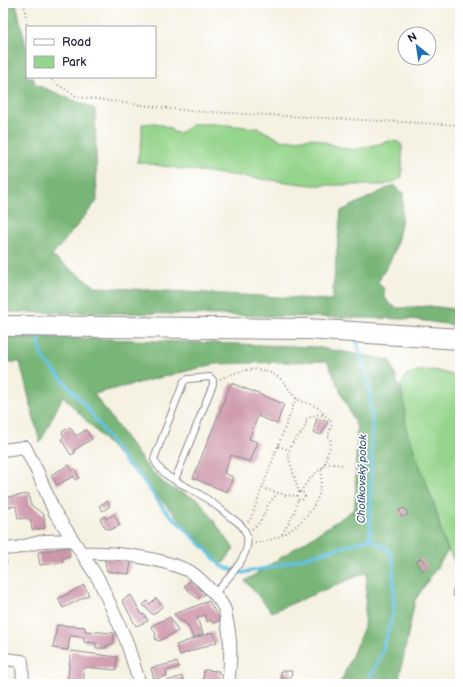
<svg xmlns="http://www.w3.org/2000/svg" width="463" height="687" font-family="'Balsamiq Sans',sans-serif">
<style>
.green{fill:#95d58b;stroke:#5c7c63}
.forest{fill:#78b677;stroke:#4d6c59}
.lines{fill:none;stroke-linecap:round;stroke-linejoin:round}
.stream{stroke:#63c0e1;stroke-width:3.5}
.building{fill:#cd96aa}
.service-casing{stroke:#8c8a8e;stroke-width:8}
.minor-casing{stroke:#8c8a8e;stroke-width:14}
.primary-casing{stroke:#8c8a8e;stroke-width:22}
.path{stroke:#8c8a8e;stroke-width:2;stroke-dasharray:1 3;stroke-linecap:butt}
.service{stroke:#fff;stroke-width:6}
.minor{stroke:#fff;stroke-width:12}
.primary{stroke:#fff;stroke-width:20}
.labels{text-anchor:middle;dominant-baseline:central;stroke-width:3.5;stroke-linejoin:round;paint-order:stroke}
.water-label{font-size:11px;font-style:italic;fill:#3c617d;stroke:#fff}
</style>
<rect width="100%" height="100%" fill="#fff"/>
<filter id="ink" filterUnits="userSpaceOnUse"><feTurbulence type="fractalNoise" baseFrequency=".025" numOctaves="2"/><feDisplacementMap in="SourceGraphic" scale="8" xChannelSelector="R" yChannelSelector="G"/><feConvolveMatrix kernelMatrix="1 2 1 2 8 2 1 2 1" color-interpolation-filters="sRGB"/></filter>
<filter id="wash" filterUnits="userSpaceOnUse"><feTurbulence type="fractalNoise" baseFrequency=".012" numOctaves="4" result="noise"/><feDisplacementMap in="SourceGraphic" scale="16" xChannelSelector="R" yChannelSelector="G"/><feGaussianBlur stdDeviation="0.9" result="paint"/><feColorMatrix in="noise" values="0 0 0 0 0 0 0 0 0 0 0 0 0 0 0 0 0 1.4 0 .05"/><feComposite in="paint" operator="in"/></filter>
<g filter="url(#wash)">
<rect width="100%" height="100%" fill="#f5f2e2"/>
<g class="green">
<path d="M 156,123 L 170,128 L 173,132 L 180,133 L 193,124 L 215,124 L 258,128 L 283,141 L 313,138 L 342,148 L 355,150 L 390,141 L 398,142 L 402,145 L 402,177 L 396,181 L 384,185 L 311,185 L 182,169 L 137,162 L 142,140 L 142,124 Z"/>
<path d="M 434,370 L 460,377 L 460,568 L 457,567 L 442,537 L 436,510 L 406,429 L 401,385 L 407,374 L 418,371 Z"/>
</g>
<g class="forest">
<path d="M 3,3 L 16,3 L 27,51 L 27,77 L 33,77 L 35,84 L 95,109 L 97,201 L 52,256 L 96,287 L 332,300 L 341,211 L 394,185 L 403,193 C 403,215 400,237 392,257 C 388,266 382,274 378,282 L 384,289 L 384,297 L 390,304 L 397,308 L 430,306 L 460,310 L 460,326 L 411,319 L 123,313 L 3,312 Z"/>
<path d="M 3,335 L 315,347 L 390,360 L 404,401 L 406,429 L 436,510 L 442,537 L 448,551 L 415,600 L 398,684 L 340,684 L 364,627 L 367,572 L 272,612 L 245,581 L 355,509 L 357,428 L 327,361 L 215,364 L 94,394 L 145,464 L 167,486 L 199,500 L 234,549 L 222,565 L 63,396 L 40,443 L 20,362 L 3,362 Z"/>
</g>
<g class="lines">
<g class="stream">
<path d="M 38,332 L 42,357 L 86,406 L 126,463 L 140,476 L 164,509 L 206,549 L 221,566 L 242,573 L 272,567 L 370,539"/>
<path d="M 356,339 L 368,380 L 372,420 L 370,539 L 389,550 L 393,558 L 394,610 L 381,656 L 367,684"/>
</g>
</g>
<g id="blocks">
<g class="building">
<path d="M 231,383 L 284,404 L 277,424 L 258,416 L 249,439 L 258,442 L 250,462 L 231,455 L 224,473 L 233,477 L 227,492 L 193,478 Z"/>
<path d="M 3,402 L 7,422 L 3,423 Z"/>
<path d="M 317,418 L 328,422 L 321,435 L 313,432 Z"/>
<path d="M 70,427 L 76,436 L 86,430 L 92,439 L 74,450 L 75,453 L 71,455 L 61,439 L 64,437 L 62,432 Z"/>
<path d="M 69,465 L 72,471 L 75,469 L 79,478 L 75,480 L 74,476 L 57,485 L 51,475 Z"/>
<path d="M 3,470 L 4,470 L 5,479 L 3,479 Z"/>
<path d="M 29,494 L 30,504 L 44,515 L 45,528 L 32,530 L 31,522 L 26,518 L 18,519 L 16,506 L 9,507 L 7,497 Z"/>
<path d="M 107,501 L 110,506 L 103,511 L 99,506 Z"/>
<path d="M 405,508 L 408,515 L 401,517 L 399,510 Z"/>
<path d="M 114,514 L 120,525 L 110,530 L 108,528 L 106,529 L 100,519 L 105,516 L 106,519 Z"/>
<path d="M 69,547 L 70,557 L 63,558 L 63,562 L 57,563 L 40,565 L 38,552 Z"/>
<path d="M 3,556 L 5,556 L 7,563 L 3,564 Z"/>
<path d="M 104,557 L 131,562 L 129,574 L 107,571 Z"/>
<path d="M 421,558 L 428,567 L 423,571 L 416,562 Z"/>
<path d="M 191,580 L 205,594 L 198,599 L 184,586 Z"/>
<path d="M 84,585 L 89,595 L 63,608 L 58,599 Z"/>
<path d="M 131,595 L 142,615 L 144,614 L 148,621 L 136,626 L 122,600 Z"/>
<path d="M 156,598 L 163,606 L 153,615 L 143,605 L 147,601 L 150,604 Z"/>
<path d="M 209,601 L 220,620 L 214,623 L 212,623 L 211,620 L 207,622 L 205,615 L 197,618 L 203,634 L 193,638 L 189,627 L 184,622 L 180,621 L 174,614 Z"/>
<path d="M 170,617 L 178,631 L 159,641 L 156,640 L 155,637 L 156,634 L 151,626 Z"/>
<path d="M 57,625 L 85,627 L 85,631 L 114,633 L 113,644 L 109,644 L 108,646 L 106,646 L 106,648 L 96,648 L 96,643 L 84,642 L 84,637 L 70,636 L 68,650 L 53,648 Z"/>
<path d="M 213,632 L 217,642 L 180,655 L 176,645 Z"/>
<path d="M 71,651 L 117,657 L 116,670 L 85,667 L 83,684 L 67,684 Z"/>
<path d="M 177,662 L 179,667 L 166,671 L 167,676 L 154,679 L 151,668 Z"/>
<path d="M 204,670 L 219,671 L 218,684 L 201,684 L 202,681 L 203,681 Z"/>
<path d="M 281,671 L 292,671 L 291,678 L 281,678 Z"/>
<path d="M 182,676 L 185,684 L 158,684 Z"/>
<path d="M 99,682 L 109,683 L 109,684 L 99,684 Z"/>
</g>
</g>
</g>
<g filter="url(#ink)">
<use href="#blocks" fill-opacity="0" stroke="#8c8a8e" stroke-width="1"/>
<g class="lines">
<g class="service-casing">
<path id="service" d="M 175,480 L 213,384 L 213,380 L 210,377 L 188,379 L 184,381 L 154,459 C 161,475 174,480 189,488 C 203,495 216,505 229,516 C 233,519 240,523 243,528 C 259,549 228,578 215,593"/>
</g>
<g class="minor-casing">
<g id="minor">
<path d="M 3,450 L 25,447 L 38,473 L 54,511 L 73,540"/>
<path d="M 3,549 L 16,548 L 44,541 L 73,540 L 99,580 L 126,640 L 140,684"/>
<path d="M 82,553 C 114,552 157,557 187,570 C 196,574 219,597 223,606 C 225,609 226,614 226,617 C 232,640 231,661 228,684"/>
<path d="M 459,592 L 460,592"/>
<path d="M 3,659 L 22,661 L 23,684"/>
</g>
</g>
<g class="primary-casing">
<path id="primary" d="M 3,326 L 307,329 L 460,339"/>
</g>
<g class="path">
<path d="M 24,3 L 27,28"/>
<path d="M 49,77 L 55,83 L 78,97 L 189,111 L 460,125"/>
<path d="M 220,379 C 242,369 263,363 283,381 C 288,386 291,394 296,398 C 306,405 318,403 324,415"/>
<path d="M 278,446 L 289,450"/>
<path d="M 325,463 L 344,465"/>
<path d="M 262,488 L 285,495 L 297,496"/>
<path d="M 300,492 L 311,477 L 323,467"/>
<circle cx="301" cy="496" r="4"/>
<path d="M 248,522 L 251,518 L 296,398"/>
<path d="M 252,529 C 267,520 262,505 278,494"/>
<path d="M 282,534 L 294,514 L 298,499"/>
<path d="M 255,543 C 283,540 310,521 319,494 C 321,487 321,479 322,472 C 324,462 329,452 331,442 L 330,438 L 328,436 L 332,424 C 328,413 316,412 307,419 C 306,423 305,428 302,432 C 295,441 292,440 288,454 L 299,493"/>
</g>
<use href="#service" class="service"/>
<use href="#minor" class="minor"/>
<use href="#primary" class="primary"/>
</g>
</g>
<g class="labels">
<g class="water-label">
<text transform="translate(362 479) rotate(-89)">Chotíkovský potok</text>
</g>
</g>
<rect width="463" height="687" fill="none" stroke="#fff" stroke-width="16"/>
<rect x="26" y="26" width="130" height="52" fill="#ffffff" stroke="#a7a7b1"/>
<rect x="34" y="39" width="20" height="6" fill="#ffffff" stroke="#a7a7b1"/>
<text x="62" y="46" font-size="12" fill="#22223b">Road</text>
<rect x="34" y="56" width="20" height="12" fill="#95d58b" stroke="#a7a7b1"/>
<text x="62" y="66" font-size="12" fill="#22223b">Park</text>
<g transform="translate(417 46) rotate(330)"><circle r="19" fill="#ffffff" stroke="#a7a7b1"/>
<path d="M0-3L7 15L0 10L-7 15Z" fill="#1f6fb2"/>
<text y="-6" font-size="11" font-weight="bold" text-anchor="middle" fill="#22223b">N</text>
</g>
</svg>
